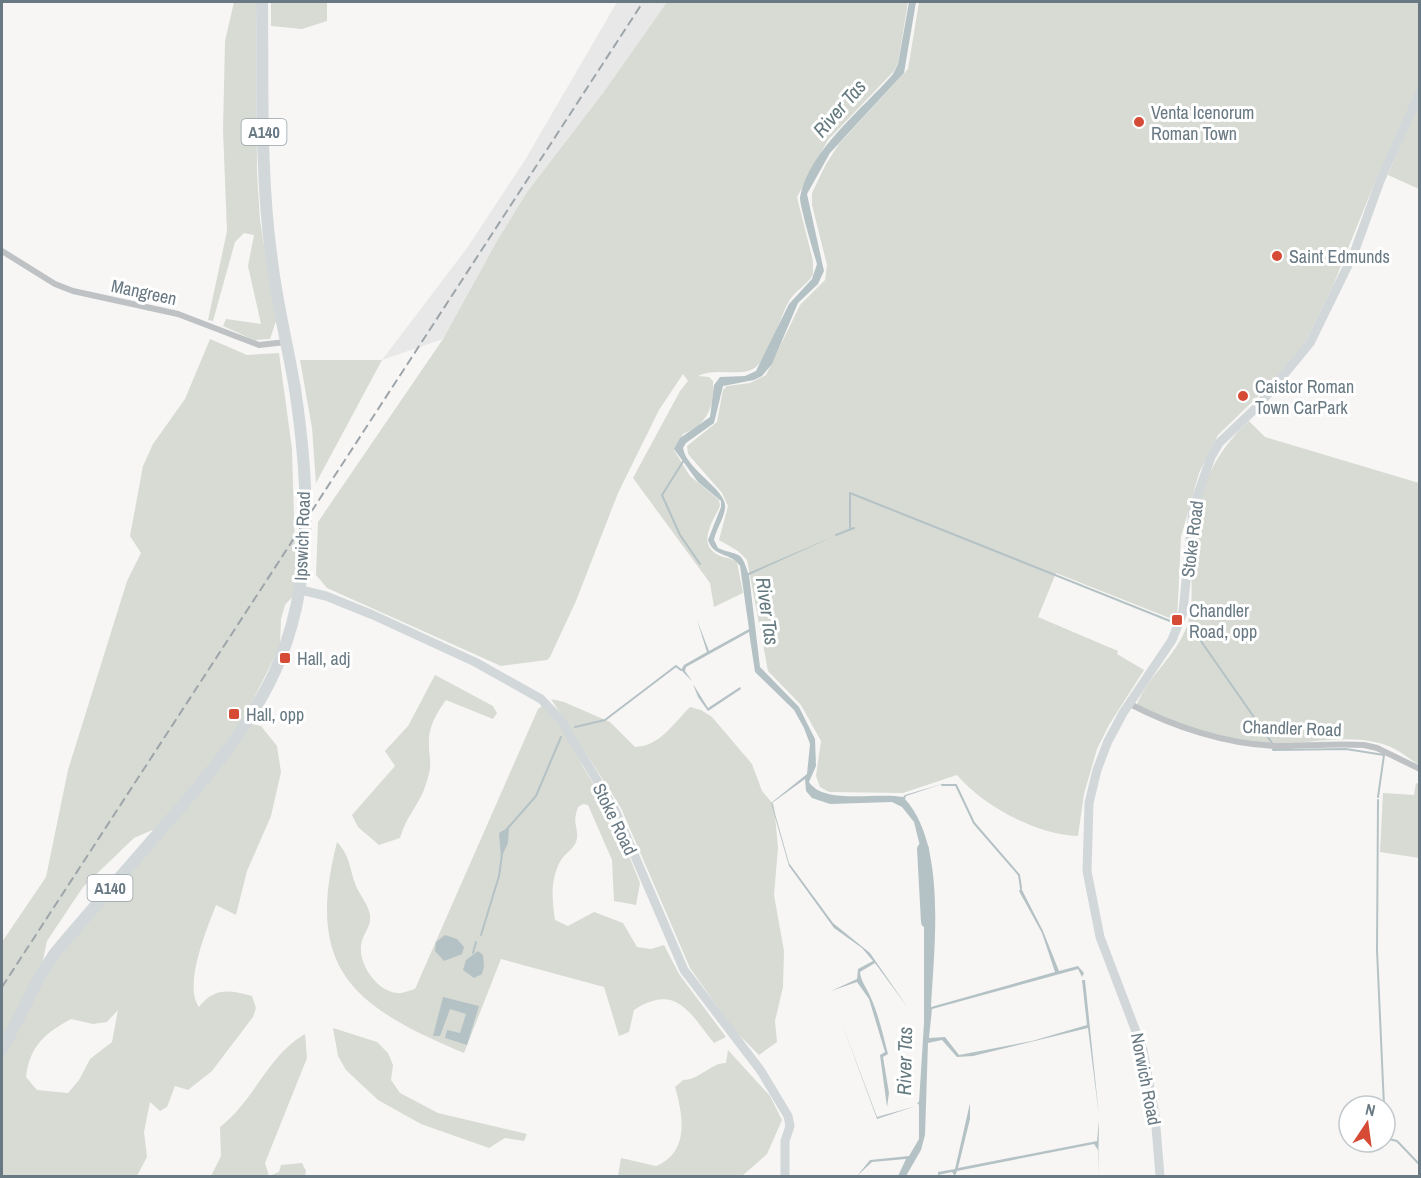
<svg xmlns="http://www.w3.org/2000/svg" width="1421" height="1178" font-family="'Archivo Narrow',sans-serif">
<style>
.built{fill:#e7e8e7}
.green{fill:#d7dbd3;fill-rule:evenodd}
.water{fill:#b5c2c5}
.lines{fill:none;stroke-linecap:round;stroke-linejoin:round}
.stream{stroke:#b5c2c5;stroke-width:2}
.river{stroke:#b5c2c5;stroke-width:12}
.street{stroke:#bec2c5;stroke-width:6}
.secondary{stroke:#d2d8da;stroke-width:9}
.highway{stroke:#d2d8da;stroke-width:12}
.rail{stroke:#9ea5aa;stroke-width:2;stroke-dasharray:9 4.5;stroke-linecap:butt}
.poi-dot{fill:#d64b35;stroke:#fff;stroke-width:2}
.labels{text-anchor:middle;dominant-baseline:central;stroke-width:6;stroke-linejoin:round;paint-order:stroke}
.shield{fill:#fff;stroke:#95a1a8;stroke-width:1.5}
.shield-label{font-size:16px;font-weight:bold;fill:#687983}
.poi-label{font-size:18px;fill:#687983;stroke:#fff;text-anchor:start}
.street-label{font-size:18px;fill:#687983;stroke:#fff}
.water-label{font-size:20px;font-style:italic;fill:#647a7f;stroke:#fff}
</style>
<rect width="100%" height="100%" fill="#f7f6f4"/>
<path class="built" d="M 617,2 L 667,2 L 603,93 L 527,192 L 497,241 L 443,339 L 382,360 L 467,248 L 525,160 Z"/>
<g class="green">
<path d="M 234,2 L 256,2 L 257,173 L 260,220 L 276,321 L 270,339 L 254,340 L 223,326 L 226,319 L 261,324 L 248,266 L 254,235 L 244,233 L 235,242 L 213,321 L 208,320 L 227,231 L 223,130 L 225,41 Z"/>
<path d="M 271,2 L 327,2 L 327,21 L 302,29 L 271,26 Z"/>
<path d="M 667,2 L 908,2 L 898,63 L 894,71 L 828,140 L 797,197 L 813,261 L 813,275 C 806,286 794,291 788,303 C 779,319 769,360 753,369 C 737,377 716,367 698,376 L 709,377 L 713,381 C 714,408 708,424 683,434 L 674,450 L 690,476 L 719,500 L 720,506 C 714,519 698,542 715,553 C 721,558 730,557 737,562 L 743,593 L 714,607 L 710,583 L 633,478 L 680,391 L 688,381 L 683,374 L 659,410 L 618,493 L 576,601 L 550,657 L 547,660 L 501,666 L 327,588 L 316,575 L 318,522 L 443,339 L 497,241 L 527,192 L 603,93 Z"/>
<path d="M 919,2 L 1419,2 L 1419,86 L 1377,177 L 1332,288 L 1306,341 L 1284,371 L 1218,435 L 1199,473 L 1181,537 L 1177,621 L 1056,573 L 1038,617 L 1118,651 L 1117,654 L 1144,670 L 1109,725 L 1097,749 L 1084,794 L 1078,836 C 1037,835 983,806 957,775 L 903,793 L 829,792 L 820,787 L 816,776 L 821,741 L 801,705 L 768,671 L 747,560 L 738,551 L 719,540 L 728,506 L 722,493 L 688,454 L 687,446 L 717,422 L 723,390 L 727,386 L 750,383 L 766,375 L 800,305 L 825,280 L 827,265 L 812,205 L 812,193 L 826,164 L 839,144 L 908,69 Z"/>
<path d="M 1419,101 L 1419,189 L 1388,175 Z"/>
<path d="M 210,339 L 247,355 L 279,353 L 292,449 L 295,552 L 299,571 L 295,594 L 285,605 L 281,619 L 280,646 L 243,720 L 217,756 L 157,828 L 134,838 L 83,887 L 47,941 L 41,969 L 2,1043 L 2,942 L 46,877 L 68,770 L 127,581 L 141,553 L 130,536 L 143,466 L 153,444 L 185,399 Z"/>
<path d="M 300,360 L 382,360 L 316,483 L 312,428 Z"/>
<path d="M 1249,421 L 1265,437 L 1419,483 L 1419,765 C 1407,757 1394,746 1379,743 C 1345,734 1308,744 1274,744 C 1241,743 1162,723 1137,704 C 1149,675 1176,656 1187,626 C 1194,606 1191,582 1191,562 C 1192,506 1208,458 1249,421 Z"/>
<path d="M 435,675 L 493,706 L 497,713 L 493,719 L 446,700 C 438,711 430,724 429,738 C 428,759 434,761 426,784 C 420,804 406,816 400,838 L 379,845 L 358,827 L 352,815 L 395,766 L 385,751 L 408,726 Z"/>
<path d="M 551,699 L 564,702 L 610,722 L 635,747 C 660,746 673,724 690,707 L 701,710 L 712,717 L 752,764 L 762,791 L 774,805 L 778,848 L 774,895 L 784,951 L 783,987 L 775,1021 L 777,1042 L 759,1055 L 734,1030 L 690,968 L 621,808 Z"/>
<path d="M 542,706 L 546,707 L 569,737 L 582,765 L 612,814 L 640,883 L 636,905 L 614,901 L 612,860 L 588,805 L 583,804 L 578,807 C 572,824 578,825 577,838 C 576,848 565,853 561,860 C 550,879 552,899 555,920 L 568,926 L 594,912 L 623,923 L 637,947 L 651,949 L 664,945 L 679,974 L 726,1037 L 714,1043 C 689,1012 676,983 634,1010 L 629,1032 L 619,1036 L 604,987 L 501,959 L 464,1053 C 354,1007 304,970 337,842 C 350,856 349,866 355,883 C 358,893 366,901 369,911 C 374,926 362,933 361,946 C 359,965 377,991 397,993 C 402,994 410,990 415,989 L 538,709 Z"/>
<path d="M 251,724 L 261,726 L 277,746 L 281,772 L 271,816 L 247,871 L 236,915 L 216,905 C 207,929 183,985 199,1007 C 214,987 230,990 252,996 L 256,1008 L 253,1017 L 212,1071 L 188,1090 L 175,1086 L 167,1107 L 160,1111 L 150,1102 L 144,1132 L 147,1157 L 137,1176 L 2,1176 L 2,1058 L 47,971 ZM 118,1010 L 112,1042 L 90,1059 L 79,1080 L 68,1093 L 37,1090 L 26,1077 C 30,1046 44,1034 71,1019 L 93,1024 L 107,1022 Z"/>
<path d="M 1416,783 L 1419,784 L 1419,858 L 1380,852 L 1383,793 L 1414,795 Z"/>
<path d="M 333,1028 L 377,1042 L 388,1053 L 393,1065 L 391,1080 L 400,1093 L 438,1113 L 527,1134 L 524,1141 L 505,1138 L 489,1148 L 421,1124 L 378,1100 L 346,1070 L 338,1056 Z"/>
<path d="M 305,1034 L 307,1058 L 265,1163 L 269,1176 L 279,1172 L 281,1165 L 302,1163 L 306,1171 L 305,1176 L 211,1176 L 221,1156 L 220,1127 C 255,1100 267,1056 305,1034 Z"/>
<path d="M 728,1050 L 770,1096 L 782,1120 L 767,1154 L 742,1176 L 618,1176 L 621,1158 L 656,1166 C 690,1152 683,1115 675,1087 L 683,1080 C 700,1080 710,1063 726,1063 Z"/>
</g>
<g class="water">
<path d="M 909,2 L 916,2 L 904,73 L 830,153 L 807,194 L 824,271 L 818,284 L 798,303 L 772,364 L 762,376 L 754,380 L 723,386 L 714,423 L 686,443 L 683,448 C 687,471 728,490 725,508 C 724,519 716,529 714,540 L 718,548 C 739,557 741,549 748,573 L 837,535 L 749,575 L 760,667 L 799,707 L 815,739 L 816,766 L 809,782 C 824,805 876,792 903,797 L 905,795 L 945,783 L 906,796 L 905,799 C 947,845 934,948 931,1007 L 1055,972 L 1042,933 L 1019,891 L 1021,888 L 1043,931 L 1059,971 L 1078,966 L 1084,973 L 1082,977 L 1078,969 L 932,1009 L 929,1038 L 945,1037 L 959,1055 L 1032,1041 L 1087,1025 L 1082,980 L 1085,980 L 1099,1116 L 1088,1028 L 973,1056 L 957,1057 L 942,1040 L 928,1043 L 925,1135 L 921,1150 L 906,1176 L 898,1176 L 906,1159 L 872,1162 L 857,1176 L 870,1160 L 909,1156 L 919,1139 L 919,1105 L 917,1103 L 919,1102 L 924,1023 L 924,862 L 914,822 L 902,807 L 892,802 L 830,804 L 812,798 L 806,791 L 805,779 L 772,803 L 789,863 L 833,923 L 870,953 L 908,1008 L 875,963 L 860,972 C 861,982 867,988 871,998 C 879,1016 883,1035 888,1054 L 883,1057 L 889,1093 L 887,1107 L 880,1055 L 885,1052 L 869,999 L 857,982 L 831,991 L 857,979 L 858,969 L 873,961 L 862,948 L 834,928 L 789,866 L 771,803 L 807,774 L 810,744 L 804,728 L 794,710 L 755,672 L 749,632 L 686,667 L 685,671 L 692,681 L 681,670 L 684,665 L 707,652 L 697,620 L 709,651 L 749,629 L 740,566 C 731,552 714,558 708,540 L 721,507 L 721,501 L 698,482 L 674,449 L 680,438 L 710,417 L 714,385 L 720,377 L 745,376 L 756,371 L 789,304 L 812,279 L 817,264 C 814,254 799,204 800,197 C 809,150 863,109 893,74 L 898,64 Z"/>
<path d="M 693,684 L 708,708 L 740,687 L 741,689 L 708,711 L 698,697 Z"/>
<path d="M 509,827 L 508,843 L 501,858 L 499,833 Z"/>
<path d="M 445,935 L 457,939 L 464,947 L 462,954 L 444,961 L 435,951 L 436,942 Z"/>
<path d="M 478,951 L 483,955 L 484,966 L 482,974 L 474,978 L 463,970 L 466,960 Z"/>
<path d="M 443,997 L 479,1006 L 467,1045 L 445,1038 L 447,1030 L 460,1033 L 466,1014 L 450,1009 L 440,1036 L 433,1036 Z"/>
<path d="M 841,1021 L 877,1117 L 916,1106 L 877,1119 Z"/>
<path d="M 970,1103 L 970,1119 L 958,1168 L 1097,1141 L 1099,1120 L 1098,1176 L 1098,1150 L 1094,1144 L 957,1171 L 955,1176 L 952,1172 L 938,1175 L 938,1172 L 955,1169 Z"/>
</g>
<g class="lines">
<g class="stream">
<path d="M 684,460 L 662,495 L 680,535 L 700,564"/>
<path d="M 850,528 L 850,493 L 1175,623"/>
<path d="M 836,535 L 854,528"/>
<path d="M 1189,624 L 1272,743"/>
<path d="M 575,727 L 605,720 L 676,666 L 681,670"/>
<path d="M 1273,750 L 1346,749 L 1384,755 L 1378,797"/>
<path d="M 942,785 L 956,785 L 974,823 L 1019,875 L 1021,888"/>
<path d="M 1378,800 L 1377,950 L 1384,1106"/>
<path d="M 507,829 L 536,796 L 561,737"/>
<path d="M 481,935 L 499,876 L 502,855"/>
<path d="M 473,953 L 476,942"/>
<path d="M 1385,1138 L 1397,1141 L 1420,1165"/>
</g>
<path class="river" d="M 923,849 L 927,922"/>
<g class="street">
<path d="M 2,251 L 55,284 L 73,291 L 178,314 L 259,345 L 286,342"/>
<path d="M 1130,704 C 1174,727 1226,744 1276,746 C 1305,746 1335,743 1364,745 L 1377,748 L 1420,769"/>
</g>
<g class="secondary">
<path d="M 301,590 L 326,596 L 373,615 L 475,662 L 541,699 L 560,719 L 615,810 L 684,970 L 761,1071 L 788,1116 L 790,1126 L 785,1141 L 785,1176"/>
<path d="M 1160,1176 L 1155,1115 L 1143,1050 L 1100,937 L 1087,871 L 1089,803 L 1097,770 L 1108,741 L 1123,713 L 1172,640 L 1183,612 L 1193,508 L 1211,457 L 1219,443 L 1258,406 L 1310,343 L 1354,253 L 1380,181 L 1420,92"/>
</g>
<path class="highway" d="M 2,1050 L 40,976 L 55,953 C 92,909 130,866 167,823 C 208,776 249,728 275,671 C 315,584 309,482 295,389 C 288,347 277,304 272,261 C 260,176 263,88 262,2"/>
<path class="rail" d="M 2,987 L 643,2"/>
</g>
<g class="poi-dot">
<circle cx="1139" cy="122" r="6"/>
<circle cx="1277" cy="256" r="6"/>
<circle cx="1243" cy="396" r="6"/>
<rect x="1171" y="614" width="12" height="12" rx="3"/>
<rect x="279" y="652" width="12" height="12" rx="3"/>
<rect x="228" y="708" width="12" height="12" rx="3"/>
</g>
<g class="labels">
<g class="shield">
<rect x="241.5" y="119" width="45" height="26" rx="4.5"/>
<rect x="87.5" y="875" width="45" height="26" rx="4.5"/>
</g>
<g class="shield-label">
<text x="264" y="132">A140</text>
<text x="110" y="888">A140</text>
</g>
<g class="poi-label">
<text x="1151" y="112">Venta Icenorum<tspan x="1151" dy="21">Roman Town</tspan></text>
<text x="1289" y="256">Saint Edmunds</text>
<text x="1255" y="386">Caistor Roman<tspan x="1255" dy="21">Town CarPark</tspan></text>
<text x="1189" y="610">Chandler<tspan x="1189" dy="21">Road, opp</tspan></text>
<text x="297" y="658">Hall, adj</text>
<text x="246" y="714">Hall, opp</text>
</g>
<g class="street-label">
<text transform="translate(144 292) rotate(12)">Mangreen</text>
<text transform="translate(302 536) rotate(-88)">Ipswich Road</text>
<text transform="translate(1192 539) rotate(-83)">Stoke Road</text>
<text transform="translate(1292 728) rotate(2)">Chandler Road</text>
<text transform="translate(615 819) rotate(64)">Stoke Road</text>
<text transform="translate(1146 1079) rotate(79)">Norwich Road</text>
</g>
<g class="water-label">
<text transform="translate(839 108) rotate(-49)">River Tas</text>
<text transform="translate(768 611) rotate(82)">River Tas</text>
<text transform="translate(904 1061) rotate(-89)">River Tas</text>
</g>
</g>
<rect width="1421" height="1178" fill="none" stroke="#687983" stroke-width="6"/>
<g transform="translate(1367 1124) rotate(13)"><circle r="28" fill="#ffffff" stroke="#c3c9cd" stroke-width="1.5"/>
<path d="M0-4.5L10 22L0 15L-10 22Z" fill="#d64b35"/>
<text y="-9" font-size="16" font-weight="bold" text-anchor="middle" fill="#687983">N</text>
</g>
</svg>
